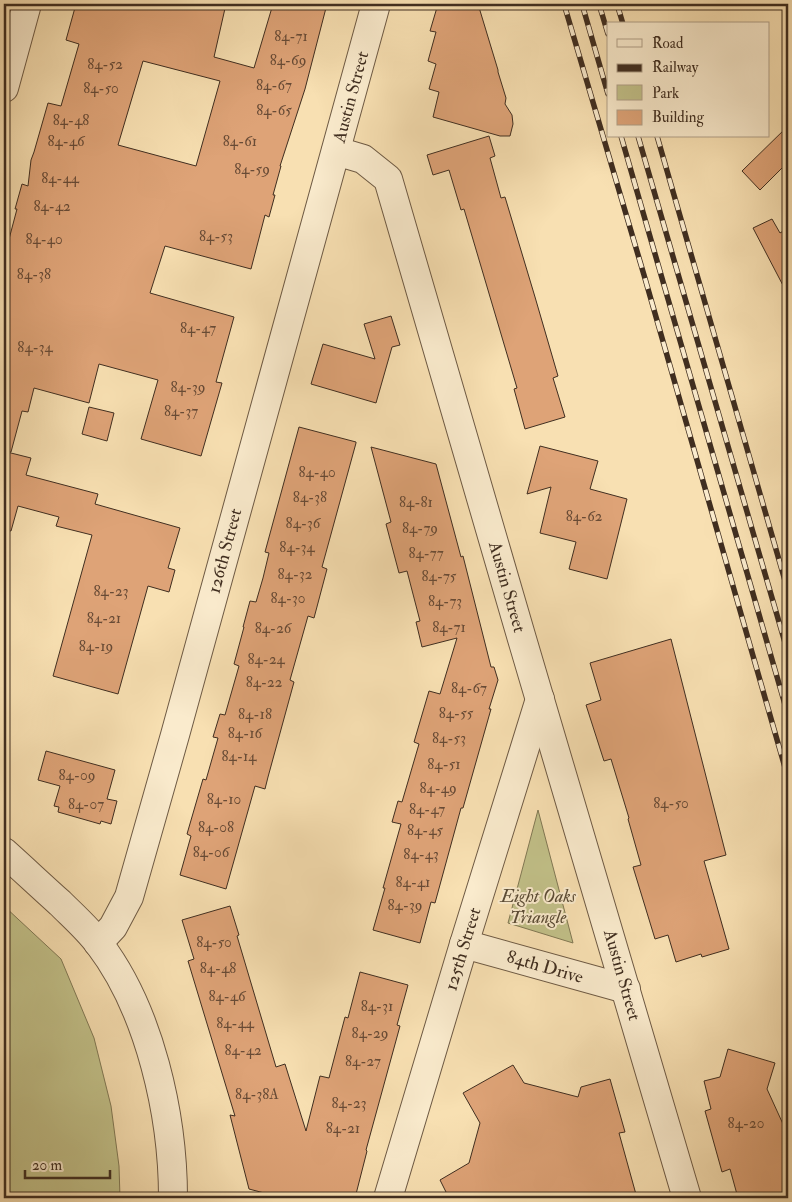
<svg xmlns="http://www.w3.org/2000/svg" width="792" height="1202" font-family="'IM FELL Double Pica',serif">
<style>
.green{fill:#c2c189;stroke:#817854}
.building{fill:#dea377;stroke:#402e20;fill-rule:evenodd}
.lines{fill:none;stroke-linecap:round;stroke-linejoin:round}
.minor-casing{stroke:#6e5a44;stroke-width:30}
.minor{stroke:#faebcd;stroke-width:28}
.rail-casing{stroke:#402e20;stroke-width:5.5}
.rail{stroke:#faebcd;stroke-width:4;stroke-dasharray:11;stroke-linecap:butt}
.labels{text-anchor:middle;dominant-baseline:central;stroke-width:4;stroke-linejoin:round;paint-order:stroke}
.number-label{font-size:15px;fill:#684b36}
.street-label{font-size:18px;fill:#402e20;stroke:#faebcd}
.park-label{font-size:18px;font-style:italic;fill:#5a4b35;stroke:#faebcd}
</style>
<rect width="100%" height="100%" fill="#f8e0b2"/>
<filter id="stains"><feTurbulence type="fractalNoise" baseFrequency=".004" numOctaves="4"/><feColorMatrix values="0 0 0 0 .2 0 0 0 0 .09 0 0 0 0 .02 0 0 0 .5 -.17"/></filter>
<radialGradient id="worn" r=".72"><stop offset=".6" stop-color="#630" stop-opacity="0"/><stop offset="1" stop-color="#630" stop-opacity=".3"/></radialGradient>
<g class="green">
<path d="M 538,810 L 573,943 L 508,923 Z"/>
<path d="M 4,906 L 61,959 L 94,1038 L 111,1106 L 119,1166 L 120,1198 L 4,1198 Z"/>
</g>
<g class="building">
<path d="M 76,4 L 226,4 L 214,57 L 254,68 L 273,4 L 327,4 L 305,89 L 280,166 L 281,166 L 273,195 L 275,195 L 269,217 L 265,215 L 251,269 L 165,246 L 150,293 L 234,317 L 216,382 L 222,383 L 201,456 L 141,439 L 158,380 L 99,364 L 89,403 L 34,388 L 28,412 L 22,411 L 11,452 L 7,452 L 31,458 L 26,475 L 98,494 L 95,504 L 180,528 L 168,568 L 175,570 L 169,592 L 148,586 L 118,694 L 53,676 L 92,535 L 56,526 L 59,517 L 18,506 L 11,531 L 4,530 L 4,258 L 17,209 L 15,209 L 22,184 L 28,186 L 31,160 L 34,152 L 48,103 L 61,106 L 79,44 L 66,40 ZM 143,61 L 220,81 L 196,166 L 118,145 Z"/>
<path d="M 438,4 L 478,4 L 498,70 L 498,72 L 506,98 L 505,104 L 512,115 L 513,124 L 510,136 L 500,136 L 433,117 L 439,92 L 429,89 L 436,64 L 428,61 L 436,32 L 430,31 Z"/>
<path d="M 788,126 L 788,162 L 760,190 L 742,171 Z"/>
<path d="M 489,136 L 495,156 L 490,158 L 501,198 L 505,197 L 535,297 L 558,376 L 553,378 L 565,417 L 525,429 L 514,389 L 517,388 L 464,209 L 461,210 L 449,170 L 433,175 L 427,155 Z"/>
<path d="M 772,219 L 780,233 L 788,228 L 788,295 L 753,228 Z"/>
<path d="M 391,316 L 400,345 L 392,347 L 376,403 L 311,384 L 323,344 L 375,359 L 364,324 Z"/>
<path d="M 89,407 L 114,413 L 107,441 L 82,434 Z"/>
<path d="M 299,427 L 356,442 L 356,443 L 322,567 L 327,569 L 314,618 L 308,616 L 290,680 L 294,682 L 268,777 L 265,789 L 255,786 L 226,889 L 180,875 L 191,836 L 187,834 L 203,779 L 206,780 L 218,738 L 213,737 L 220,714 L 225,715 L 239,666 L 234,664 L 244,627 L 243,627 L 250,601 L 256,602 L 263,578 L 269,553 L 265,552 Z"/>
<path d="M 540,446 L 598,461 L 590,489 L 627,499 L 607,579 L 569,569 L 576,542 L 540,533 L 551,487 L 527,494 Z"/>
<path d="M 371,447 L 436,464 L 461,557 L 463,556 L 491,667 L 494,667 L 498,680 L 489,709 L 491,709 L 463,808 L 461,808 L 435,903 L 431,902 L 420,943 L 373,930 L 385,888 L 383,888 L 401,824 L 392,822 L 398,801 L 402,802 L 419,744 L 414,742 L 429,691 L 440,694 L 457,638 L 422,647 L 416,622 L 420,621 L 407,571 L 399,573 L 386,524 L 391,522 Z"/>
<path d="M 671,639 L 726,855 L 704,861 L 729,949 L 702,957 L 701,954 L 676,962 L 668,935 L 655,939 L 633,867 L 641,865 L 628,819 L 629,818 L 611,759 L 604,761 L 586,705 L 601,700 L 590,663 Z"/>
<path d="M 46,751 L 115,770 L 107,799 L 117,801 L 111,824 L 101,821 L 100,824 L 58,812 L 59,807 L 54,806 L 60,786 L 38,780 Z"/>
<path d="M 230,906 L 239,935 L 237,936 L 276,1067 L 285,1064 L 306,1131 L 320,1076 L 329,1078 L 345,1017 L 348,1018 L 360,972 L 408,985 L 397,1025 L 400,1026 L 366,1150 L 367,1151 L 355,1198 L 283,1198 L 249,1189 L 230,1115 L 235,1116 L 188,961 L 194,959 L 182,920 Z"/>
<path d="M 728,1049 L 775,1063 L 767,1089 L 788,1135 L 788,1198 L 738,1198 L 730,1169 L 722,1172 L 705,1111 L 711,1109 L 704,1081 L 720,1077 Z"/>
<path d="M 513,1065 L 524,1083 L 578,1097 L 581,1087 L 610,1079 L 625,1132 L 619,1133 L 637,1198 L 449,1198 L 440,1180 L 469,1163 L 480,1123 L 463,1093 Z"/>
</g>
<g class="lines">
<g class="minor-casing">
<g id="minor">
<path d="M 4,88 L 27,4"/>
<path d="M 336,151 L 363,159 L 388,179 L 522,639 L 687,1198"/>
<path d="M 4,852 C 23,869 41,886 60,903 C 73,916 88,929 99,944 C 150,1011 173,1115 173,1198"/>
<path d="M 98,943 L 113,927 L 129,897 L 175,735 L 376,4"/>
<path d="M 464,944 L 626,989"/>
<path d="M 388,1198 L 464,944 L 540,699"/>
</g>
</g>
<use href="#minor" class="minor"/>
<g class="rail-casing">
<g id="rail">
<path d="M 564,4 L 644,275 L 788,778"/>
<path d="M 582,4 L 608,94"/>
<path d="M 599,4 L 608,34"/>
<path d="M 617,4 L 623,24"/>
<path d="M 621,136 L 788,715"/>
<path d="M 638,136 L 788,653"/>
<path d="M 657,136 L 788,591"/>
</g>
</g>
<use href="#rail" class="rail"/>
</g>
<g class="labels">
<g class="number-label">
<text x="291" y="36">84-71</text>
<text x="288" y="60">84-69</text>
<text x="105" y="64">84-52</text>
<text x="274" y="85">84-67</text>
<text x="101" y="88">84-50</text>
<text x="274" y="110">84-65</text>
<text x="71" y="120">84-48</text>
<text x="66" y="141">84-46</text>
<text x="240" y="141">84-61</text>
<text x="252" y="169">84-59</text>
<text x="60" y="178">84-44</text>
<text x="52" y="206">84-42</text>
<text x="216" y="236">84-53</text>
<text x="44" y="239">84-40</text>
<text x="34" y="274">84-38</text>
<text x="198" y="328">84-47</text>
<text x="35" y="347">84-34</text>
<text x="188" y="387">84-39</text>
<text x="181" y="411">84-37</text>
<text x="317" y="472">84-40</text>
<text x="310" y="497">84-38</text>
<text x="416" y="502">84-81</text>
<text x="584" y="516">84-62</text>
<text x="303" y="523">84-36</text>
<text x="420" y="528">84-79</text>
<text x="297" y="547">84-34</text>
<text x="426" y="553">84-77</text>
<text x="295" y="574">84-32</text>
<text x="439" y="576">84-75</text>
<text x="111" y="591">84-23</text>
<text x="288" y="598">84-30</text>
<text x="445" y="601">84-73</text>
<text x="104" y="618">84-21</text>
<text x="449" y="627">84-71</text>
<text x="273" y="628">84-26</text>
<text x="96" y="646">84-19</text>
<text x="266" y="659">84-24</text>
<text x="264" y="682">84-22</text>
<text x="469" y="688">84-67</text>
<text x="456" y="713">84-55</text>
<text x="255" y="714">84-18</text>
<text x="245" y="733">84-16</text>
<text x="449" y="738">84-53</text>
<text x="239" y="756">84-14</text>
<text x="444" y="764">84-51</text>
<text x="77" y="775">84-09</text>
<text x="438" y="788">84-49</text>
<text x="224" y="799">84-10</text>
<text x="671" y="803">84-50</text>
<text x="86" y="804">84-07</text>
<text x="427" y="809">84-47</text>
<text x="216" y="827">84-08</text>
<text x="425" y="830">84-45</text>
<text x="211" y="852">84-06</text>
<text x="421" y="854">84-43</text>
<text x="413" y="882">84-41</text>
<text x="405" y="905">84-39</text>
<text x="214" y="942">84-50</text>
<text x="218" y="968">84-48</text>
<text x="227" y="996">84-46</text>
<text x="377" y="1006">84-31</text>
<text x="235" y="1023">84-44</text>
<text x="370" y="1033">84-29</text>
<text x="243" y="1050">84-42</text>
<text x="363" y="1061">84-27</text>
<text x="257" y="1094">84-38A</text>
<text x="349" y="1103">84-23</text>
<text x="746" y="1123">84-20</text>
<text x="343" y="1128">84-21</text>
</g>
<g class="street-label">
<text transform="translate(351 97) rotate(-75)">Austin Street</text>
<text transform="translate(225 551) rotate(-75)">126th Street</text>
<text transform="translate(507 587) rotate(74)">Austin Street</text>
<text transform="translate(463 949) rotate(-73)">125th Street</text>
<text transform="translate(545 967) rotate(16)">84th Drive</text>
<text transform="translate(622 975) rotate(74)">Austin Street</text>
</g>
<g class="park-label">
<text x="538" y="896">Eight Oaks<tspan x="538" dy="21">Triangle</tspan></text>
</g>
</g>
<rect width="792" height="1202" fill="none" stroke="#f8e0b2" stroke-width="20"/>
<rect x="5" y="5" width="782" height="1192" fill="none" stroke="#402e20" stroke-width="2.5"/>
<rect x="10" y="10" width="772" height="1182" fill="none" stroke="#402e20"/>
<rect x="607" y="22" width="162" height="115" fill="#faebcd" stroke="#b09f88"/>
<rect x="617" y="39" width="25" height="8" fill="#faebcd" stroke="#b09f88"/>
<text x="652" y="48" font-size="15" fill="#402e20">Road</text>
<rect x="617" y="64" width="25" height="8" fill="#402e20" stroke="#b09f88"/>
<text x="652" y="72" font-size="15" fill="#402e20">Railway</text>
<rect x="617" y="85" width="25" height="15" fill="#c2c189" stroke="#b09f88"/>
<text x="652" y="98" font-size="15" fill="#402e20">Park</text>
<rect x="617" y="110" width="25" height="15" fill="#dea377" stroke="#b09f88"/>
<text x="652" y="122" font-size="15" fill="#402e20">Building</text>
<path d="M25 1170v8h85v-8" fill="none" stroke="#402e20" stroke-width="2.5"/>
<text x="32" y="1170" font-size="15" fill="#402e20" stroke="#faebcd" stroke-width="4" paint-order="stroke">20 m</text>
<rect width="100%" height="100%" filter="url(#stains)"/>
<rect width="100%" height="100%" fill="url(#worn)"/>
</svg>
